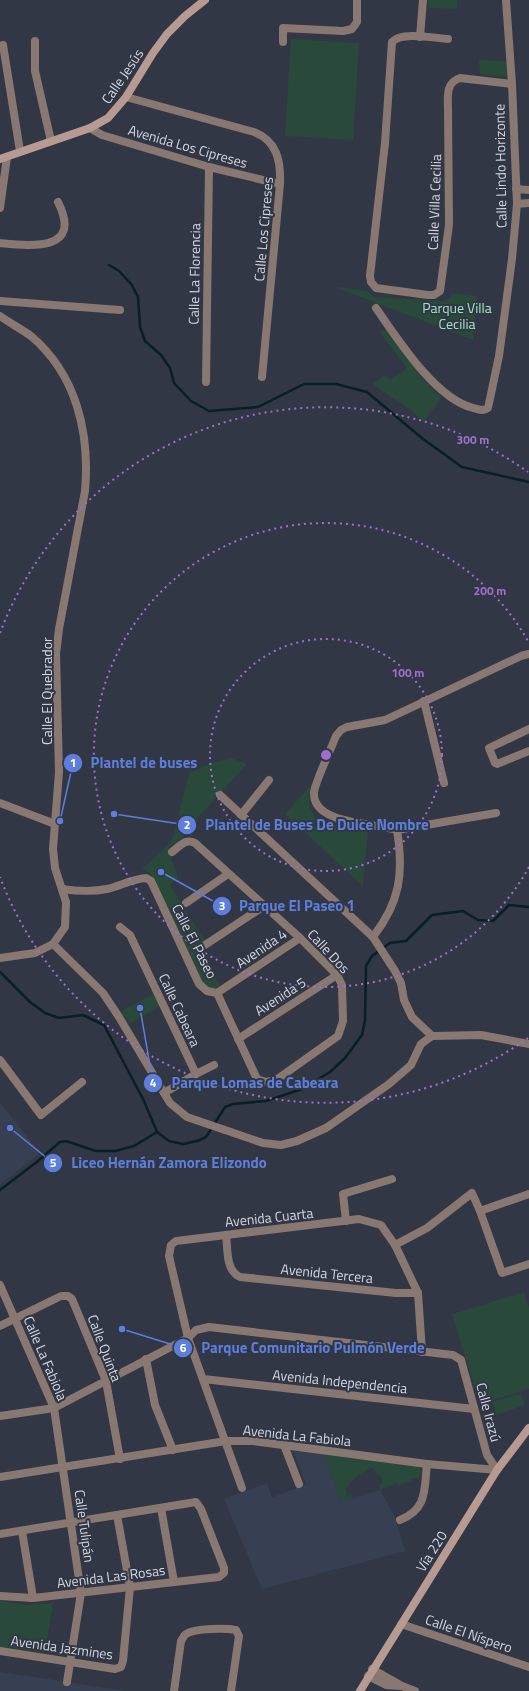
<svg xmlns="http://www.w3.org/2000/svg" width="529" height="1691" font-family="'Titillium Web',sans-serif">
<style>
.built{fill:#374053}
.green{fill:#29493b}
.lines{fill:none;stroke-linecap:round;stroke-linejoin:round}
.stream{stroke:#062025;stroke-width:2.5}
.street{stroke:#897771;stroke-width:8}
.secondary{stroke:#b79a92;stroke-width:8}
.ring{fill:none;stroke:#9e70cc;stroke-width:2;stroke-dasharray:2 4}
.labels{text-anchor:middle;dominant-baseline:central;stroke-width:4;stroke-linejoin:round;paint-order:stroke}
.street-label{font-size:14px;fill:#d3d7e0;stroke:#313745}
.park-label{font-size:14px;fill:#9fe5c5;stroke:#313745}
.centre{fill:#9e70cc;stroke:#313745;stroke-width:2}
.ring-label{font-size:12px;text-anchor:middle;font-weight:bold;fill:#9e70cc;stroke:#313745;stroke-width:4;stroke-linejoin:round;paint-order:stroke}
.leader{fill:none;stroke:#5d7edb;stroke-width:1.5}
.callout-dot{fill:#5d7edb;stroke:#313745;stroke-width:1.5}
.mark-label{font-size:12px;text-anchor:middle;font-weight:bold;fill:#fff}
.callout-label{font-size:15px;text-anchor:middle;font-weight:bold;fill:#5d7edb;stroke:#313745;stroke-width:4;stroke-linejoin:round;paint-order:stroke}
</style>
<rect width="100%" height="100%" fill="#313745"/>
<g class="built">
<path d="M 0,1103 L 40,1153 L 0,1185 Z"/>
<path d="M 293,1451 L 324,1454 L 341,1502 L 380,1490 L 394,1515 L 405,1551 L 262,1589 L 224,1499 L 267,1483 L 272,1498 L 306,1484 Z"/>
<path d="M 0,1672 L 126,1691 L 0,1691 Z"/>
</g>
<g class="green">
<path d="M 428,0 L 457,0 L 457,9 L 428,8 Z"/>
<path d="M 291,39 L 359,43 L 353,140 L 285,136 Z"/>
<path d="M 479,59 L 507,62 L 507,77 L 480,74 Z"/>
<path d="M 332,286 L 367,291 L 373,297 L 443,301 L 450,298 L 452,293 L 477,296 L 473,340 Z"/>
<path d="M 387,329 L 416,367 L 417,373 L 441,398 L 424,422 L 411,410 L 372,384 L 385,375 L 390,380 L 407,368 L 379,331 Z"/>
<path d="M 232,758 L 247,764 L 193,823 L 182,838 L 168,848 L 178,878 L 170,885 L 209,947 L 201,952 L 220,986 C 211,991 207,987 201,981 L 151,874 L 142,869 L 172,841 L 189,773 L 209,764 Z"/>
<path d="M 312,784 C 311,789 310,795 309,800 C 309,828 349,828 368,830 L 363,886 L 285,814 Z"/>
<path d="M 153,994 L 160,1006 L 130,1023 L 121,1011 Z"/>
<path d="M 524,1292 L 529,1308 L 529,1389 L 480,1404 L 452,1314 Z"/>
<path d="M 521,1393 L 525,1405 L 497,1415 L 492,1402 Z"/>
<path d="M 324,1454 L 420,1466 L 421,1476 L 398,1486 L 397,1483 L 380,1490 L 380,1484 L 383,1483 L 380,1474 L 378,1475 L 372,1468 L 356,1477 L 349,1484 L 349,1487 L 345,1488 L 347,1495 L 352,1494 L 353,1498 L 341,1502 Z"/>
<path d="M 0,1601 L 26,1605 L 53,1603 L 45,1653 L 0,1647 Z"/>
</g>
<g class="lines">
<g class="stream">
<path d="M 109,265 L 119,271 L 132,285 L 138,297 L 140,327 L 145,341 L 161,355 L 170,368 L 174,383 L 191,401 L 209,411 L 258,407 L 304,384 L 336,384 L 367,392 L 423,439 L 462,467 L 529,482"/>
<path d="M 0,972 L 30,1002 L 45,1013 L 59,1018 L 83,1015 L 104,1025 L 144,1101 L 157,1132"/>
<path d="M 157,1132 L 169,1141 L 183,1144 L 197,1141 L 206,1137 L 225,1107 L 233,1104 L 266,1101 L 302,1089 L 330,1072 L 345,1058 L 362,1035 L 365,1020 L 366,966 L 372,956 L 390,943 L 406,941 L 432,915 L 463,911 L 478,920 L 493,921 L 509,905 L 529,907"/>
<path d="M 0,1190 L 38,1161 L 60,1142 L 66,1141 L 96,1151 L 115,1151 L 134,1146 L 157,1132"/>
</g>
<g class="street">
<path d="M 420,37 L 423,0"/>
<path d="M 448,39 C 434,38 401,31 392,42 L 385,143 L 370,276 L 371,282 L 376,288 L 428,295 L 434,295 L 440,291 L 449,225 L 448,110 C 448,97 445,83 460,78 L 512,84"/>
<path d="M 35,41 L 35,71 L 51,141"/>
<path d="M 283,42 L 283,28 L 343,31 L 352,29 L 357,22 L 357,0"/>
<path d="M 3,45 L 20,151"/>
<path d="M 126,97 L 254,132 C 277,141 281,161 280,184 L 262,377"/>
<path d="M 90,128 L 102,135 L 209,167 L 280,184"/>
<path d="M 516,189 L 529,190"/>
<path d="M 517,204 L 529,203"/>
<path d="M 0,208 L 7,157"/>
<path d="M 0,243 C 31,246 83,252 58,202"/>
<path d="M 0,301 L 120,310"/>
<path d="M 376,308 C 399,341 435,398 473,408 C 479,409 483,412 488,408 L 499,356 L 512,259 L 517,204 L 512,84 L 506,0"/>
<path d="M 0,316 C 10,323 21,329 31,336 C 77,375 90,434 85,491 L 59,629 L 56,654 L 59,772 L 53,849 L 55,868 L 66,902 L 65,927 L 53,944 L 35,953 L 0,958"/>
<path d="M 206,382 L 209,167"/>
<path d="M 424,701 L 444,783"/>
<path d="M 529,729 L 489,748 L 495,763 L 497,764 L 529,751"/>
<path d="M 220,795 L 373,937"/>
<path d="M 0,803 L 55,824"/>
<path d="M 241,815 L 269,780"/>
<path d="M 397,830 L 496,813"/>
<path d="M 62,889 C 76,891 92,892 107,889 C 120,886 132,879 146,878 L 151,881 L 199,984 L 207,991 L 217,993 L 257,1079 L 266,1082 L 276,1080 L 338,1036 L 343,1021 L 342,985 L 337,975 L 300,938 L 195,843 C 186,838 180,846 172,852"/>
<path d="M 186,903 L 228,874"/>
<path d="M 120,927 L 130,935 L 196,1074 L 164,1093"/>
<path d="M 53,944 L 103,993 L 119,1017 L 170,1103 L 187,1117 L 263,1143 L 281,1145 L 297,1141 L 326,1128 L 389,1084 L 411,1065 L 421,1044 L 432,1036 L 481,1035 L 529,1044"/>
<path d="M 205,945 L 264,906"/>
<path d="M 217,993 L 300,938"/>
<path d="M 432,1036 L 412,1017 L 404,1000 L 401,983 L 395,971 L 373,937 C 400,902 404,874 397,830 C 375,823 313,825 314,793 C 314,784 332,747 336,736 L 341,730 L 347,727 L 385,720 L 521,656 L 529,654"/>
<path d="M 238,1039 L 337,975"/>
<path d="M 0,1060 L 41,1115 L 82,1082"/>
<path d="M 196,1074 L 214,1065"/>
<path d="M 480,1211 L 502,1273 L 529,1264"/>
<path d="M 346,1221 L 343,1194 L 392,1179"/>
<path d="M 226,1235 C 228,1248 225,1270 240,1277 L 396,1293 L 418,1293"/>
<path d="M 395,1245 L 427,1228 L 472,1193 L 480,1211 L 529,1194"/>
<path d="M 0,1285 L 54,1408 L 81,1593 L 67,1682"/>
<path d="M 0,1326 L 61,1296 L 68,1296 L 72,1299 L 106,1381 L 120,1459"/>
<path d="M 146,1359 L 155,1405 L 173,1450"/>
<path d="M 203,1379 L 474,1409"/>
<path d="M 0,1416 L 54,1408 L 188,1338 L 196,1330 L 209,1327 L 453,1355 L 461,1360 L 487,1455 L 497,1470"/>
<path d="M 284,1445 L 299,1484"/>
<path d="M 0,1477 L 226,1441 L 253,1441 L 427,1464 L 497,1470"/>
<path d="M 242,1488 L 188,1338 L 169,1256 L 171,1245 L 176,1241 L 359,1219 L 381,1225 L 395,1245 L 418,1293 L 422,1352"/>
<path d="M 161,1508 L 174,1582"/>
<path d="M 400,1520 C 428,1509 424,1489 427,1464"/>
<path d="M 22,1531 L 33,1598"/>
<path d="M 0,1534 L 196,1502 L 201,1509 L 224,1568 L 224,1573 L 219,1577 L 33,1598 L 0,1596"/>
<path d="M 401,1624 L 529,1667"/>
<path d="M 0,1651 L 115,1669 L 121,1667 L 123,1661 L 130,1587 L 117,1515"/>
<path d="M 372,1669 L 402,1686 L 415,1691"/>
<path d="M 368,1676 L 386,1685 L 401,1686"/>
<path d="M 174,1691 L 181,1641 C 183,1638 184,1635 186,1634 C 195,1628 226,1628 236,1630 L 239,1636 L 231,1691"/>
</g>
<g class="secondary">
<path d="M 0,159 L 90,128 L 108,118 L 126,97 L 153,53 L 167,34 L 185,16 L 205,0"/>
<path d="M 360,1691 L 497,1470 L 529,1428"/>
</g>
</g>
<g class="ring">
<circle cx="326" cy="755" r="116"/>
<path d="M529 867A232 232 0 1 1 529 643"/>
<path d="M528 1038A348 348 0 0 1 0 877M0 633A348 348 0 0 1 528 472"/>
</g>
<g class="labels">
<g class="street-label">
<text transform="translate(122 76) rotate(-56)">Calle Jesús</text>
<text transform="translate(188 146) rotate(16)">Avenida Los Cipreses</text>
<text transform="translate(500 166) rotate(-91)">Calle Lindo Horizonte</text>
<text transform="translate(434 202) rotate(-88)">Calle Villa Cecilia</text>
<text transform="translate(263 229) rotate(-85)">Calle Los Cipreses</text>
<text transform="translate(194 274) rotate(-89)">Calle La Florencia</text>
<text transform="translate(46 691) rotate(-90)">Calle El Quebrador</text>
<text transform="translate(195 941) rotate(63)">Calle El Paseo</text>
<text transform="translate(261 948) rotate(-34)">Avenida 4</text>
<text transform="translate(329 951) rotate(47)">Calle Dos</text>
<text transform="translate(280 996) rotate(-33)">Avenida 5</text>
<text transform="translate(180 1010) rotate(65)">Calle Cabeara</text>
<text transform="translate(269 1217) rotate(-6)">Avenida Cuarta</text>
<text transform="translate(327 1273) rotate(6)">Avenida Tercera</text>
<text transform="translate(105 1348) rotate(69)">Calle Quinta</text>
<text transform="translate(46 1358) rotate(67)">Calle La Fabiola</text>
<text transform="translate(340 1381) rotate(6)">Avenida Independencia</text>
<text transform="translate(489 1412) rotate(75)">Calle Irazú</text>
<text transform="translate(297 1435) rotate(6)">Avenida La Fabiola</text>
<text transform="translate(85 1526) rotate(82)">Calle Tulipán</text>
<text transform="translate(431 1551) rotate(-58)">Vía 220</text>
<text transform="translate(111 1576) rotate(-7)">Avenida Las Rosas</text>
<text transform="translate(469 1633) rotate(19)">Calle El Níspero</text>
<text transform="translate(62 1647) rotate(8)">Avenida Jazmines</text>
</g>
<g class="park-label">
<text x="457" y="307">Parque Villa<tspan x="457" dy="16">Cecilia</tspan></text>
</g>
</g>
<circle cx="326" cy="755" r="6" class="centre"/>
<g class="ring-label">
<text x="473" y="444">300 m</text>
<text x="490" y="595">200 m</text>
<text x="408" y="677">100 m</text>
</g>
<path class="leader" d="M60 821L73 763M114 814L187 825M161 872L222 906M140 1008L153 1083M10 1128L53 1163M122 1329L183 1348"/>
<g class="callout-dot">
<circle cx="60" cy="821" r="4"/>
<circle cx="114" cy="814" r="4"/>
<circle cx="161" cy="872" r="4"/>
<circle cx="140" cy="1008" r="4"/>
<circle cx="10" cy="1128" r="4"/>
<circle cx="122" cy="1329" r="4"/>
<circle cx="73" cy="763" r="10"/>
<circle cx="187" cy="825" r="10"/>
<circle cx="222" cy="906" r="10"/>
<circle cx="153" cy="1083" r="10"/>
<circle cx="53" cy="1163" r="10"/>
<circle cx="183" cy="1348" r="10"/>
</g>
<g class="mark-label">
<text x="73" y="767">1</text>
<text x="187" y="829">2</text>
<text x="222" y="910">3</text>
<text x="153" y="1087">4</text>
<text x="53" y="1167">5</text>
<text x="183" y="1352">6</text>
</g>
<g class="callout-label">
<text x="144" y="768">Plantel de buses</text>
<text x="317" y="830">Plantel de Buses De Dulce Nombre</text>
<text x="297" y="911">Parque El Paseo 1</text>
<text x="255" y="1088">Parque Lomas de Cabeara</text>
<text x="169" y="1168">Liceo Hernán Zamora Elizondo</text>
<text x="313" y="1353">Parque Comunitario Pulmón Verde</text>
</g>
</svg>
